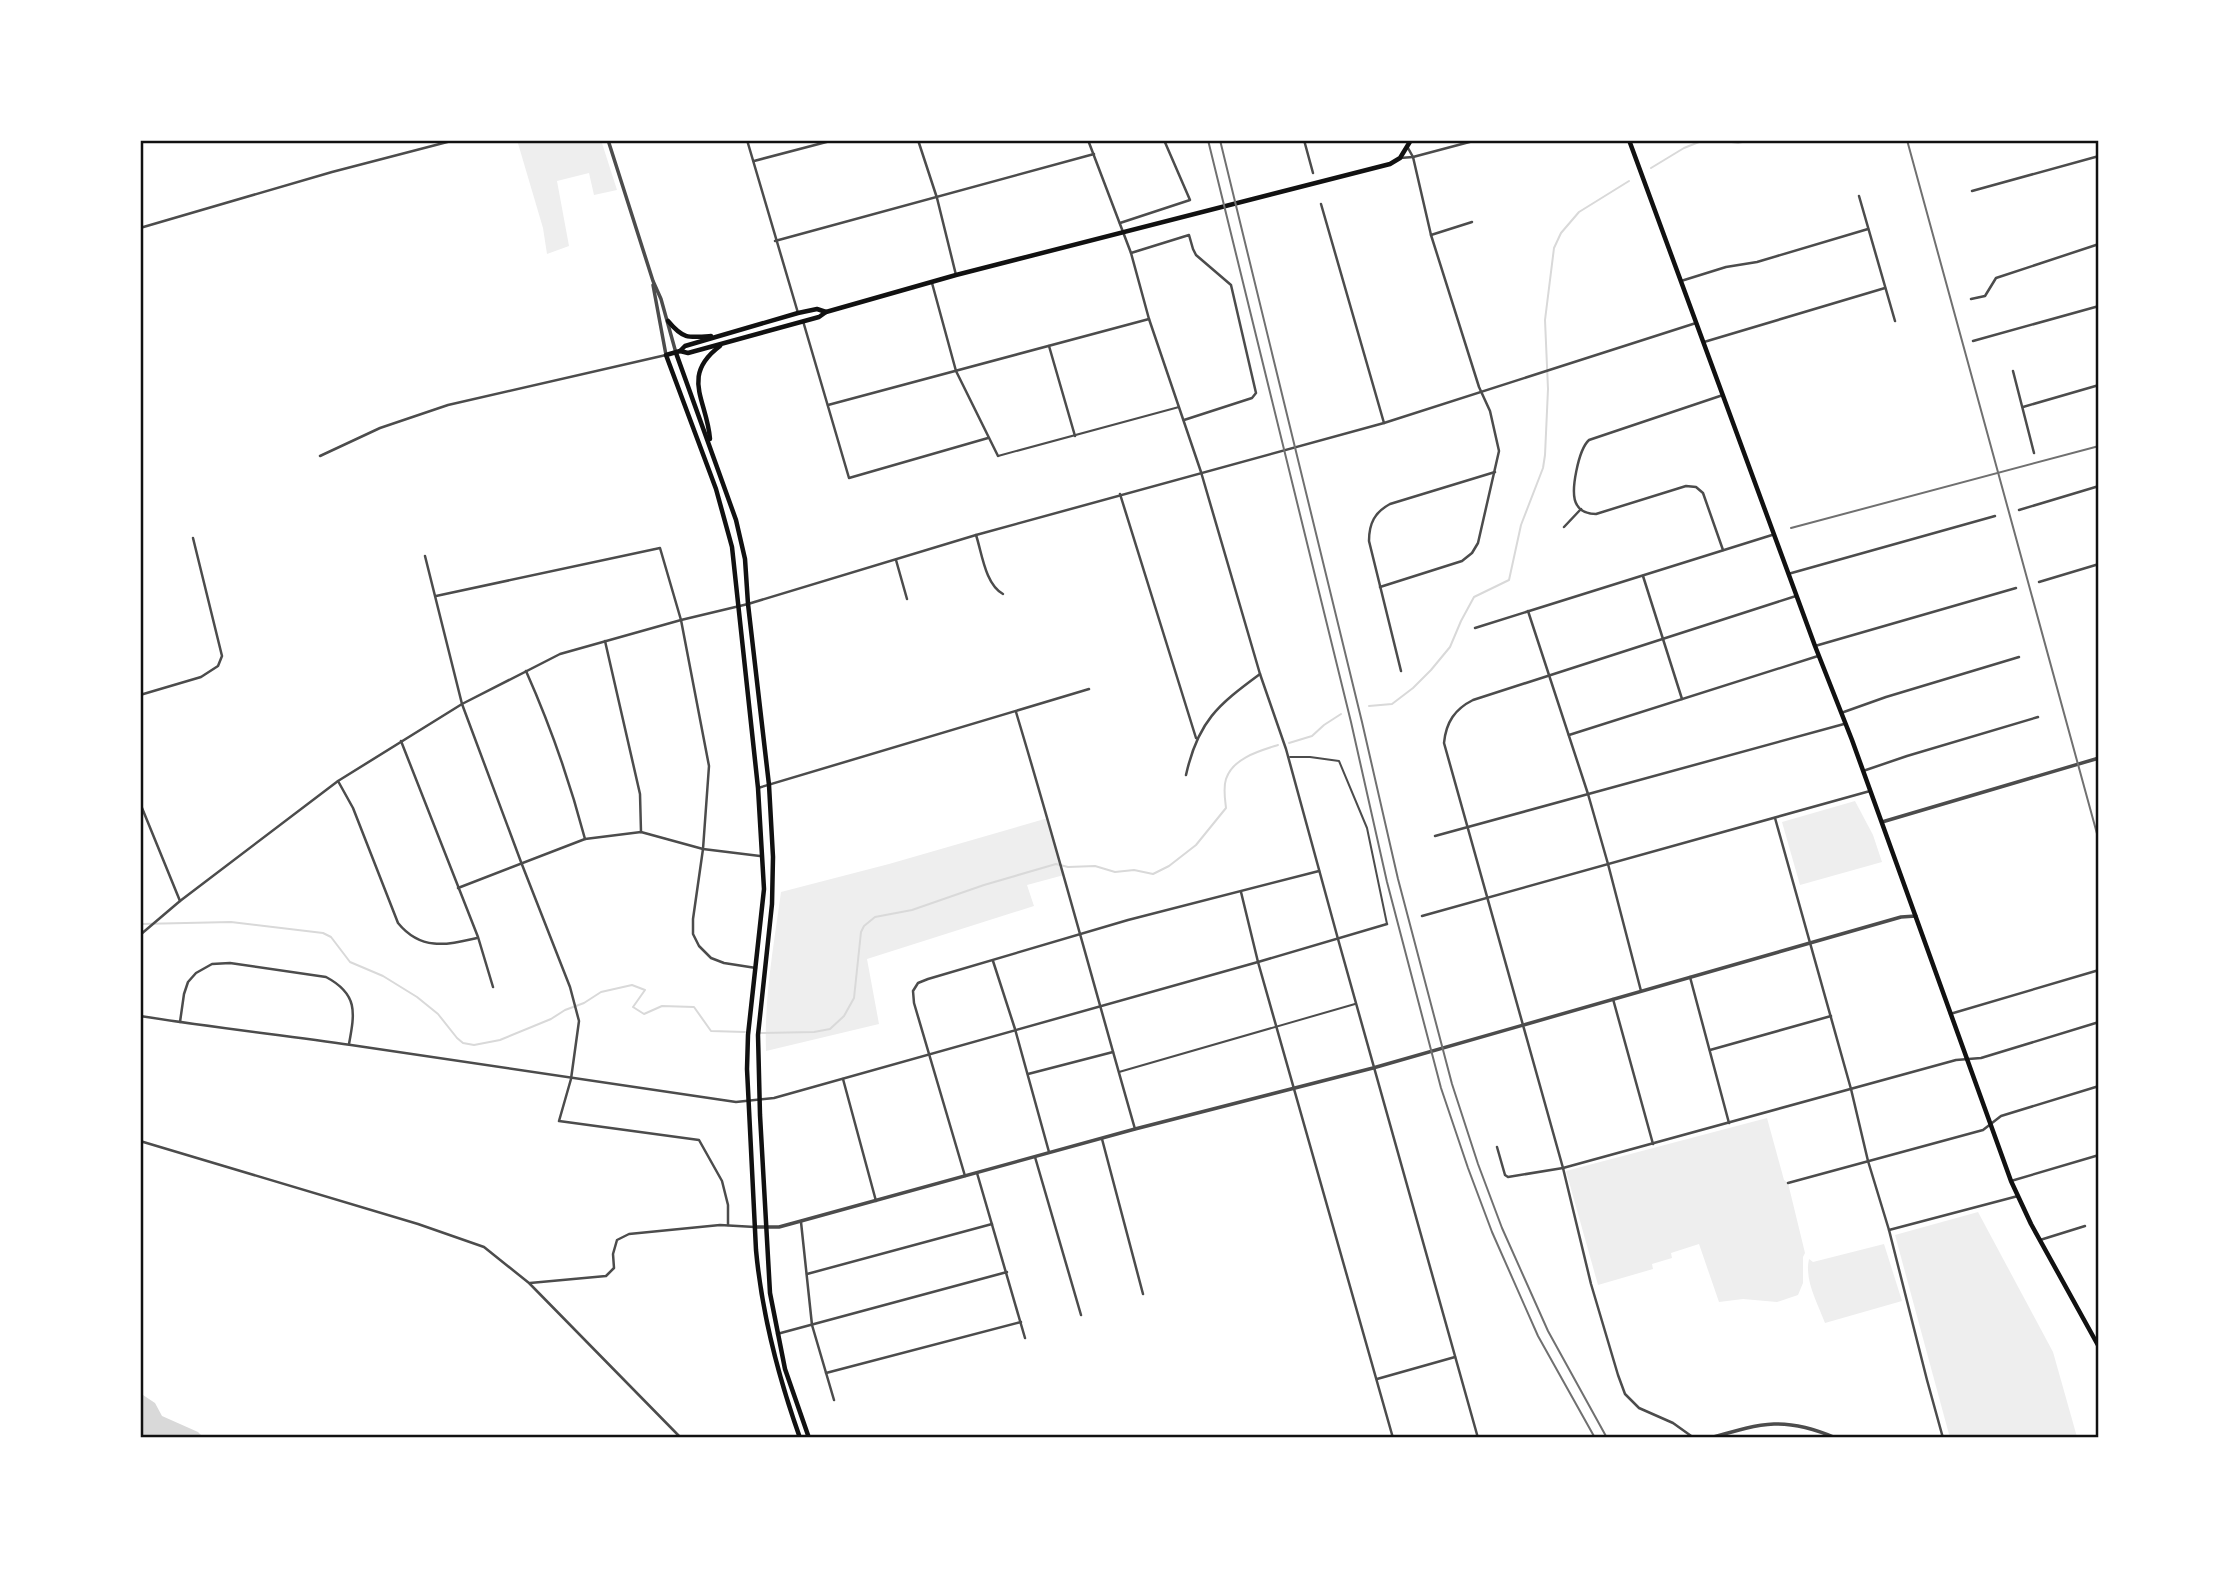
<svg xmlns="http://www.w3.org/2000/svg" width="2239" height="1578" font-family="'PT Sans',sans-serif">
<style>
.green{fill:#eee}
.water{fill:#d9d9d9}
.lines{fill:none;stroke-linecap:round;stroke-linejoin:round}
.stream{stroke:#d9d9d9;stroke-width:2}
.service{stroke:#4c4c4c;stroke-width:2}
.minor{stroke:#4c4c4c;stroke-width:2.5}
.tertiary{stroke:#4c4c4c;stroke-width:3.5}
.primary{stroke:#111;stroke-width:4.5}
.tram{stroke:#707070;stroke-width:2}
.rail{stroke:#707070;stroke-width:2}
.neatline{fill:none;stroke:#111;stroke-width:2.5}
</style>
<rect width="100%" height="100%" fill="#fff"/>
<g class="green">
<path d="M 517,140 L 601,140 L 617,190 L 594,195 L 589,173 L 557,181 L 569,246 L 547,254 L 543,228 Z"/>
<path d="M 1855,801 L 1873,835 L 1882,862 L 1800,885 L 1782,822 Z"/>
<path d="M 1048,818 L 1064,875 L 1027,885 L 1034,906 L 867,959 L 879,1024 L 766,1051 C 764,998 774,944 781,892 L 889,864 Z"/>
<path d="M 1767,1118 L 1784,1180 L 1788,1183 L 1805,1253 L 1803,1257 L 1803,1283 L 1798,1295 L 1777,1302 L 1743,1299 L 1719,1302 L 1699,1244 L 1671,1253 L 1672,1258 L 1652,1264 L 1653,1269 L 1598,1285 L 1566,1171 Z"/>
<path d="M 1978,1212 L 2053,1352 L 2077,1437 L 1950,1438 L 1895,1235 Z"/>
<path d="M 1884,1244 L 1902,1301 L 1825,1323 C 1818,1304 1804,1280 1809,1259 L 1813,1262 Z"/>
</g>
<path class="water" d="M 140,1393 L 155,1403 L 162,1416 L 198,1432 L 204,1438 L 140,1438 Z"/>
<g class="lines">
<g class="stream">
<path d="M 1719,140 L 1738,143 L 1751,140"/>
<path d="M 1651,168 L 1684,148 L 1704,140"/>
<path d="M 1369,706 L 1392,704 L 1413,688 L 1431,670 L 1450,647 L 1461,621 L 1474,597 L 1509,580 L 1521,525 L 1543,468 L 1545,455 L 1548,389 L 1545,320 L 1554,248 L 1561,233 L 1579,212 L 1629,181"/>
<path d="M 1289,743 L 1312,736 L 1324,725 L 1341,714"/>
<path d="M 140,924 L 231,922 L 323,933 L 331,937 L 350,962 L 383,976 L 417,997 L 438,1014 L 457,1038 L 463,1043 L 474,1045 L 500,1040 L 551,1019 L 565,1010 L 584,1003 L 601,992 L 632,985 L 645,990 L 633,1007 L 644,1014 L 662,1006 L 694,1007 L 711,1031 L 745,1032"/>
<path d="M 761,1033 L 814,1032 L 830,1029 L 844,1016 L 854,998 L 861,932 L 864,926 L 875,917 L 912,910 L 984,885 L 1056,864 L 1068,867 L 1095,866 L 1115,872 L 1134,870 L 1153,874 L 1169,866 L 1196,845 L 1226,808 C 1225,799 1223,788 1226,779 C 1233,758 1259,751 1278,745"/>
</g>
<g class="service">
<path d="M 998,456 L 1179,407"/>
<path d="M 1290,757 L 1310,757 L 1339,761 L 1367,828 L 1387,924"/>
<path d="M 1119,1072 L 1355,1004"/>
</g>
<g class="minor">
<path d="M 747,140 L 798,313"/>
<path d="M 918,140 L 937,198 L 956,275"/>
<path d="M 1088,140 L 1131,253 L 1149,319 L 1201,472 L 1260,674 L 1286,749 L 1338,939 L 1478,1438"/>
<path d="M 1304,140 L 1313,173"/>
<path d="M 1400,158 L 1413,157 L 1477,140"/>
<path d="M 754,161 L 834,140"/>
<path d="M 1972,191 L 2099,156"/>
<path d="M 1859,196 L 1895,321"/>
<path d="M 1321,204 L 1384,423"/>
<path d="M 1120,223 L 1190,200 L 1164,140"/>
<path d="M 140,228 L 332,172 L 455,140"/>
<path d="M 1431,235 L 1472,222"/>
<path d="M 775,241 L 1094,154"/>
<path d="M 1131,253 L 1189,235 L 1193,249 L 1196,255 L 1231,285 L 1256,393 L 1252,398 L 1184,420"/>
<path d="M 1681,281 L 1726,267 L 1757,262 L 1868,229"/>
<path d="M 932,283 L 956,371 L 998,456"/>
<path d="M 1971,299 L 1985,296 L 1996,278 L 2099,244"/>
<path d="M 803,321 L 849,478 L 988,438"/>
<path d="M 1973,341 L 2099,306"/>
<path d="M 1704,342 L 1885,288"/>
<path d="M 1049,346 L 1075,436"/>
<path d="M 2013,371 L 2034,453"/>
<path d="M 1723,395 L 1589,440 C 1579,449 1569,493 1577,505 C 1581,512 1589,514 1596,514 L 1686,486 L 1696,487 L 1703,493 L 1723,550"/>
<path d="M 828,405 L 1149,319"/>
<path d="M 2023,407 L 2099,385"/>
<path d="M 320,456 L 380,428 L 448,405 L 666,355"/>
<path d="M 1120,494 L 1196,738"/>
<path d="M 2019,510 L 2099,486"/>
<path d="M 1564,527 L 1581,509"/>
<path d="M 976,535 C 982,553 985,584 1003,594"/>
<path d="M 425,556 L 462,704 L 521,862 L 570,987 L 579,1021 L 571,1079 L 559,1121 L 699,1140 L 722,1181 L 728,1205 L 728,1225"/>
<path d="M 896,560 L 907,599"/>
<path d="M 1788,574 L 1995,516"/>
<path d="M 1643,576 L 1682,699"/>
<path d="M 2039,582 L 2099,564"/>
<path d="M 1380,587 L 1462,561 L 1472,553 L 1478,543 L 1499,451 L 1490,411 L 1479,387 L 1431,235 L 1413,157 L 1408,148"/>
<path d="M 436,596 L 660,548 L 681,620 L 709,766 L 703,849 L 693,919 L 693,934 L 699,946 L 711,958 L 724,963 L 756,968"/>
<path d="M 1528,611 L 1588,794 L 1608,864 L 1641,991"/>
<path d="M 1475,628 L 1772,535"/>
<path d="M 605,641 L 640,794 L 641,832"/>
<path d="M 1815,646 L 2016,588"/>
<path d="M 526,671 C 550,725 570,782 585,839"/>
<path d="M 1401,671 L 1369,541 C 1369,523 1375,512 1390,504 L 1495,472"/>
<path d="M 140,695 L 201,677 L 218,666 L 222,656 L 193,538"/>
<path d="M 1016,712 C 1058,851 1095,990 1135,1129"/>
<path d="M 1841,713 L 1886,697 L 2019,657"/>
<path d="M 1569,735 L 1818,656"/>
<path d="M 401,741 L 478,937 L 493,987"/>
<path d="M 1863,771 L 1907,756 L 2038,717"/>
<path d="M 1186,775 C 1198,721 1218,705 1260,674"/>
<path d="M 338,781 L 353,808 L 398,923 C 421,951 446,945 477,938"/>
<path d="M 758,788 L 1089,689"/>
<path d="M 140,803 L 180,901"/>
<path d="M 1775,818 L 1851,1089 L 1868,1161 L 1889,1230 L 1927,1380 L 1943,1438"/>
<path d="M 1435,836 L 1844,724"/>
<path d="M 458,888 L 585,839 L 641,832 L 703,849 L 760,856"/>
<path d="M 1241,892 L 1258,962 L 1393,1438"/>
<path d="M 1422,916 L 1870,791"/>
<path d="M 140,935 L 180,901 L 338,781 L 462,704 L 560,654 L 681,620 L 748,604 L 976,535 L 1384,423 L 1696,323"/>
<path d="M 993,961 L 1015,1029 L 1049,1152"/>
<path d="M 1690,977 L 1729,1123"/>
<path d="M 1613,999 L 1653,1144"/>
<path d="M 1950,1014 L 2099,970"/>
<path d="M 140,1016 C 210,1027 281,1035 351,1045 C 479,1064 607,1084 736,1102 L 774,1098 L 1258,962 L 1387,924"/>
<path d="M 180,1022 L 184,994 L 188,982 L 196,973 L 212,964 L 230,963 L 326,977 C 358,994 355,1012 349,1044"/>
<path d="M 1710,1050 L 1831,1016"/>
<path d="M 1028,1074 L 1113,1052"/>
<path d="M 843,1079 L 876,1201"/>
<path d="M 1102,1139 L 1143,1294"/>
<path d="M 140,1141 L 418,1224 L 484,1247 L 529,1283 L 681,1438"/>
<path d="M 1497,1147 L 1505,1175 L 1508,1177 L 1563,1168 L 1956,1060 L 1981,1058 L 2099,1022"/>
<path d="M 1035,1157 L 1081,1315"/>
<path d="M 977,1173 L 1025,1338"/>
<path d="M 965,1176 L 914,1003 L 913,991 L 918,983 L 928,979 L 1128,920 L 1319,871"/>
<path d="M 2011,1181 L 2099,1155"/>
<path d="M 1788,1183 L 1983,1130 L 2001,1116 L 2099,1086"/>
<path d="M 801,1222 L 812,1325 L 834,1400"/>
<path d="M 1889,1230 L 2018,1196"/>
<path d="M 2040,1240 L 2085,1226"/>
<path d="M 807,1274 L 992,1224"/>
<path d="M 530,1283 L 606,1276 L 614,1268 L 613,1254 L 617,1240 L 629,1234 L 720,1225 L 755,1227"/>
<path d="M 777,1334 L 1007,1272"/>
<path d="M 826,1373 L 1021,1322"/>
<path d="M 1377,1379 L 1455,1357"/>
<path d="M 1694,1438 L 1673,1423 L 1639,1408 L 1625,1394 L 1618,1375 L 1591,1284 L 1563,1168 L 1444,743 C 1446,722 1455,709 1473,700 L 1796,596"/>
</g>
<g class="tertiary">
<path d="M 608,140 L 653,281 L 661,299 L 676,353"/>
<path d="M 653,285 L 666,355"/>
<path d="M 1882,822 L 2099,758"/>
<path d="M 755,1227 L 779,1227 L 801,1221 L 1135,1129 L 1373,1068 L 1901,917 L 1916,916"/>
<path d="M 1710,1438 C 1762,1423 1784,1416 1836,1438"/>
<path d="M 2095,1438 L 2099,1437"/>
</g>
<g class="primary">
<path d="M 1629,140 L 1815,646 L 1852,740 L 2011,1181 L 2031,1224 L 2099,1347"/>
<path d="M 668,321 C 683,339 688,338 711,336"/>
<path d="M 680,351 L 688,353 L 819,317 L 826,312 L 956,275 L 1390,164 L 1400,158 L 1411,140"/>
<path d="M 676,353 L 736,520 L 745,559 L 748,604 L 769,785 L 773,857 L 772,904 L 758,1035 L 760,1115 L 770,1293 L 785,1369 L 809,1438"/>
<path d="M 710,439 C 707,400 680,376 720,346"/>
<path d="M 800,1438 C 778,1376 762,1315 756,1250 L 747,1069 L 748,1035 L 764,889 L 758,788 L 732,547 L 716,489 L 666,355 L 680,351 L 685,346 L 798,313 L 817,309 L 826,312"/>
</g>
<path class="tram" d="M 1791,528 L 2099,446"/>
<g class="rail">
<path d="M 1208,140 L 1351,722 L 1387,882 L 1441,1088 L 1468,1168 L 1492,1232 L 1538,1336 L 1595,1438"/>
<path d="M 1220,140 L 1362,722 L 1398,879 L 1452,1084 L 1478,1164 L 1502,1228 L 1548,1331 L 1607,1438"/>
<path d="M 1907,140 L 2099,841"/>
</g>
</g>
<rect width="2239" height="1578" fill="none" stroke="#ffffff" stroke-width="284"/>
<rect x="142" y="142" width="1955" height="1294" class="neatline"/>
</svg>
